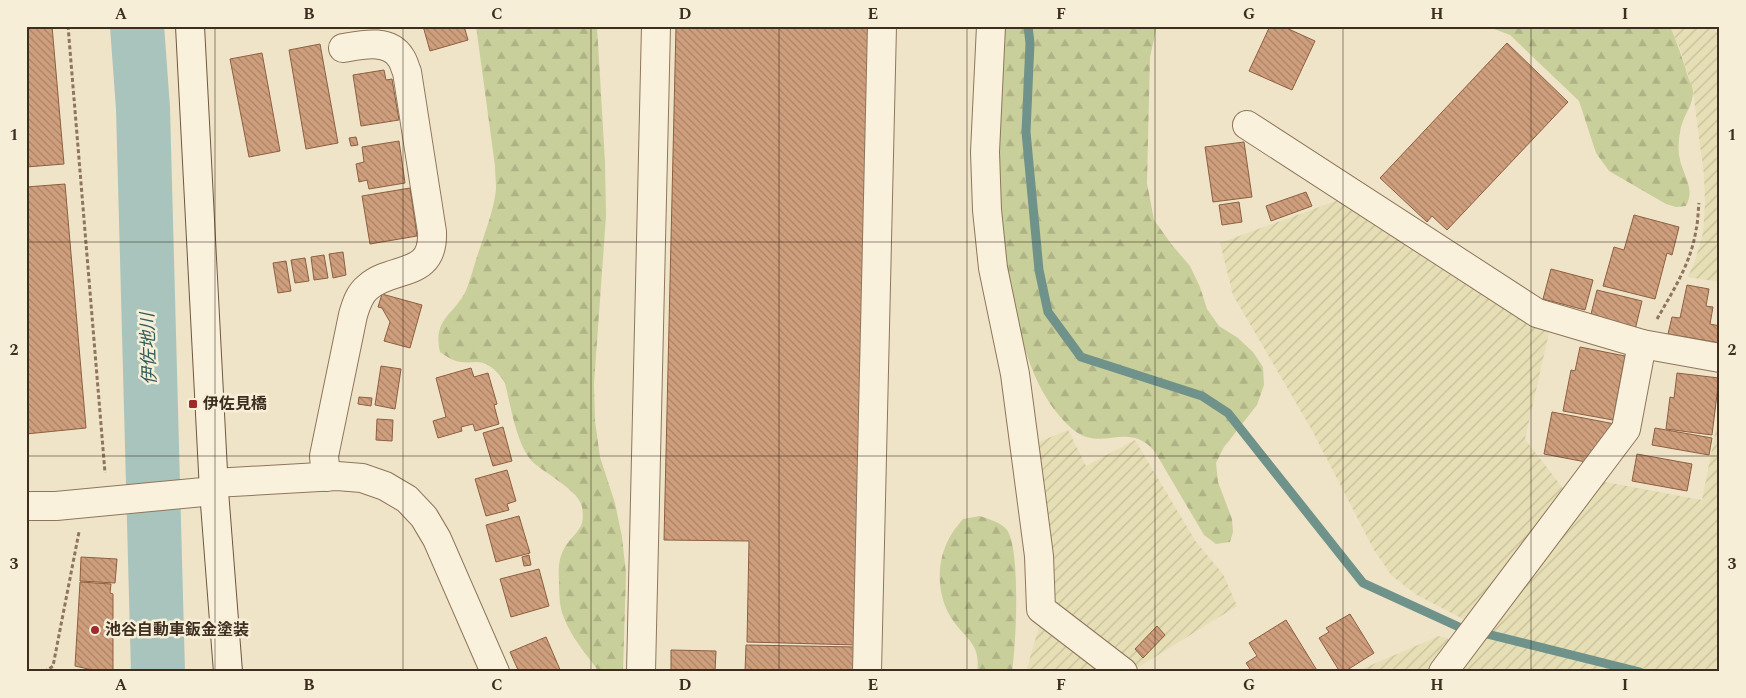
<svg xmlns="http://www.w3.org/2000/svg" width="1746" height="698" font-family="Spectral,'Noto Sans JP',serif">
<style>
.farmland{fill:url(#farmland-furrows)}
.forest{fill:url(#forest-firs)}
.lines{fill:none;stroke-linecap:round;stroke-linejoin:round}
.stream{stroke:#6f938a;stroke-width:9}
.river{stroke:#a9c4bc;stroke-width:54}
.building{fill:url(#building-back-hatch);stroke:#8d5f41}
.street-casing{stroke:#8d765c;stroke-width:30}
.secondary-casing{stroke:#6f573f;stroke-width:30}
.path{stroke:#8d765c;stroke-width:3;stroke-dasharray:4 2.5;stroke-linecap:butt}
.street{stroke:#faf1dc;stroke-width:28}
.secondary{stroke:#faf1dc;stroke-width:28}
.grid{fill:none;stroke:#3d2e20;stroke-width:1;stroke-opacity:0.55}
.poi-dot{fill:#9e2a2b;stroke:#f7eed8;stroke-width:2}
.labels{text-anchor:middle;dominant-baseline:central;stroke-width:5;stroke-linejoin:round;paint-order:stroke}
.poi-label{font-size:16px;font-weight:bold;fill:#3d2e20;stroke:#f7eed8;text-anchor:start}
.water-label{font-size:18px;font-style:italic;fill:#2f5d5a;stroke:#f7eed8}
.neatline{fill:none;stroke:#3d2e20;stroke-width:2}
.grid-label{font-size:16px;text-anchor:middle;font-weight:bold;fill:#3d2e20}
</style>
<defs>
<pattern id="farmland-furrows" width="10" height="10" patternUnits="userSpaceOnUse" patternTransform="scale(1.25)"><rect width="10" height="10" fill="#e6deb5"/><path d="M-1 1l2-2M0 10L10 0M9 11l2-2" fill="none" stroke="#c6bf9b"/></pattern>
<pattern id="forest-firs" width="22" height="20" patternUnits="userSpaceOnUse" patternTransform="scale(1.25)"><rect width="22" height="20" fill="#c9cf9b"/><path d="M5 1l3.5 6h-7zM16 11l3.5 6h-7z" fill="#aeb285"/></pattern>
<pattern id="building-back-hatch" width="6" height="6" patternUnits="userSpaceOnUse" patternTransform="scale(1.25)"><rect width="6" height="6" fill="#cf9f7d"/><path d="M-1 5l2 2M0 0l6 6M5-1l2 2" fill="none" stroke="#a98266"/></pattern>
</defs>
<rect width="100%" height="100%" fill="#f0e4c8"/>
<g class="farmland">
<path d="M 1670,26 L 1712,26 L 1720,37 L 1720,282 L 1688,277 L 1695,261 L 1703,233 L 1705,204 L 1704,175 L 1693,91 L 1680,49 Z"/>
<path d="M 1341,199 L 1550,328 L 1525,439 L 1565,491 L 1467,621 L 1417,595 L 1392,576 L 1374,550 L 1313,432 L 1233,295 L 1220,243 Z"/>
<path d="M 1720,408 L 1720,672 L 1649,672 L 1487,632 L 1600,481 L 1702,500 Z"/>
<path d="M 1068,430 L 1086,466 L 1135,440 L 1196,542 L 1223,574 L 1237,606 L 1137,668 L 1052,604 L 1036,443 Z"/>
<path d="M 1040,623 L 1105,672 L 1026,672 Z"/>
<path d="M 1439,636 L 1452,640 L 1429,672 L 1355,672 Z"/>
<path d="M 1484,636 L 1627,671 L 1627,672 L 1457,672 Z"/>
</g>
<g class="forest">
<path d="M 476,26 L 597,26 L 605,162 L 606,216 L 594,384 L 595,421 L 600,457 L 615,503 L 622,537 L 626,573 L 623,672 L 599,672 C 587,655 571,637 564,618 C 559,606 559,592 559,580 C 558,568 559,557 565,547 C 575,531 586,530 582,507 C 579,491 548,475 535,464 C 517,449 511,407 505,383 C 499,373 490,363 478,362 C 472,362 467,363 461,362 C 453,361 447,357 440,352 C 432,317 456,315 467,288 C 472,275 475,261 480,248 C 486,229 494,209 496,189 C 496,181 495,173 495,166 Z"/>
<path d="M 1003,26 L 1157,26 L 1150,57 L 1147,183 L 1154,220 L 1172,245 L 1190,266 L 1200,287 L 1207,309 L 1219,326 L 1238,338 L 1253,352 L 1263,367 L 1264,385 L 1257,405 L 1224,447 L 1216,463 L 1218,482 L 1232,519 L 1233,532 L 1230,542 L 1216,544 L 1204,535 L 1155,452 C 1127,418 1101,456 1070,427 C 1036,395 1023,349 1014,305 C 1007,273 1001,241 999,208 C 996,147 1000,87 1003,26 Z"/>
<path d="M 1486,26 L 1670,26 C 1677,43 1683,59 1688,77 C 1690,82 1693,87 1693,92 C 1693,103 1687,111 1683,121 C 1679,131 1678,145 1679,155 C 1682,175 1696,187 1686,206 L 1676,207 L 1666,204 L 1609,171 L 1596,153 L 1579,101 L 1510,35 Z"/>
<path d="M 980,516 C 989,519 1002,523 1007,530 C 1021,550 1016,646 1012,672 L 977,672 C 981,645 968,641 954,622 C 936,598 935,561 951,535 C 954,529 959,524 963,519 Z"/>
</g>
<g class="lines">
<g class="stream">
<path d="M 1028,26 L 1030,43 L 1026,132 L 1039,270 L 1048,312 L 1081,357 L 1202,396 L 1228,413 L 1363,583 L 1459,627"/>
<path d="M 1487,634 L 1640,672"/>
<path d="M 157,672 L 158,670"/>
</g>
<path class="river" d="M 137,26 L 143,108 L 158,672"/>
</g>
<g class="building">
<path d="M 26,26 L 52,26 L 64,164 L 26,167 Z"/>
<path d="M 423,26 L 464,26 L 468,40 L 430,51 Z"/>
<path d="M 676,26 L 871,26 L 857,645 L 747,642 L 749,541 L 664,540 Z"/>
<path d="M 1270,26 L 1282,26 L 1315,41 L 1292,90 L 1249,71 Z"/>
<path d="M 1507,43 L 1568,102 L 1447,230 L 1432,216 L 1427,222 L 1380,178 Z"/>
<path d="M 320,44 L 338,143 L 306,149 L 289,50 Z"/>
<path d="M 262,53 L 280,151 L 249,157 L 230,59 Z"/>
<path d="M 384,70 L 386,80 L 392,79 L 399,120 L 361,126 L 353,75 Z"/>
<path d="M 356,137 L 358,145 L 351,146 L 349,138 Z"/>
<path d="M 399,141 L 405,183 L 369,189 L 367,180 L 359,182 L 356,164 L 364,162 L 362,147 Z"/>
<path d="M 1244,142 L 1252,197 L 1213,202 L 1205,147 Z"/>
<path d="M 65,184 L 86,428 L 26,434 L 26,187 Z"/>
<path d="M 410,188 L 417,236 L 370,244 L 362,196 Z"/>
<path d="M 1306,192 L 1312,206 L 1271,221 L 1266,206 Z"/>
<path d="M 1239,202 L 1242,222 L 1222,225 L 1219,205 Z"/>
<path d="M 1634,215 L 1679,227 L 1672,255 L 1667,253 L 1655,299 L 1603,286 L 1614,247 L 1624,250 Z"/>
<path d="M 343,252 L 346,275 L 333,278 L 329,254 Z"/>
<path d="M 324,255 L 328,278 L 314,280 L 311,257 Z"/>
<path d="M 305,258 L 309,281 L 295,283 L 291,260 Z"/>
<path d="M 286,261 L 291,291 L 278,293 L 273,263 Z"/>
<path d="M 1551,269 L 1593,280 L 1585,310 L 1543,299 Z"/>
<path d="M 1687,285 L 1709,289 L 1706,306 L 1713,307 L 1710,324 L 1720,326 L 1720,343 L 1668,334 L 1672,317 L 1680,318 Z"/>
<path d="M 1597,290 L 1642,301 L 1635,330 L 1590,318 Z"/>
<path d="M 382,294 L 422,305 L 410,348 L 384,341 L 390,322 L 382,308 L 378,307 Z"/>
<path d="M 1580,347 L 1625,356 L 1613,420 L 1563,411 L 1571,370 L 1575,371 Z"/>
<path d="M 381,366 L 401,369 L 395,409 L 375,405 Z"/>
<path d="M 471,368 L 474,377 L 488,373 L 497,404 L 494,405 L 499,424 L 475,431 L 473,424 L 461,427 L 462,431 L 438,438 L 433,421 L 446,417 L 436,378 Z"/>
<path d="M 1677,373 L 1719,378 L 1712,435 L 1666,429 L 1670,397 L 1674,398 Z"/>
<path d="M 359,397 L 372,398 L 371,406 L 358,404 Z"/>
<path d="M 1552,412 L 1615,424 L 1586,462 L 1544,454 Z"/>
<path d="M 377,419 L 393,420 L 392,441 L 376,440 Z"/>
<path d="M 503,427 L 512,461 L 493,466 L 483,433 Z"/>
<path d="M 1655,428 L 1712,438 L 1709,455 L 1652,445 Z"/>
<path d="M 1637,454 L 1692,464 L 1687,491 L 1632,481 Z"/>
<path d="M 507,470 L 516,501 L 507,504 L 509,510 L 486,516 L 475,479 Z"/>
<path d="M 519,516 L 530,553 L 496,562 L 486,525 Z"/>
<path d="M 529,555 L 531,565 L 524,566 L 522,557 Z"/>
<path d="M 81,557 L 117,559 L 115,583 L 80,581 Z"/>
<path d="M 539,569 L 549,606 L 511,617 L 500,579 Z"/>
<path d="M 80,582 L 111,584 L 110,593 L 113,594 L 113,672 L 101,672 L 75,666 Z"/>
<path d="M 1350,614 L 1374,653 L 1344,672 L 1340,672 L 1319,638 L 1329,632 L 1326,628 Z"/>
<path d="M 1286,620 L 1318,672 L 1267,672 L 1266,670 L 1252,672 L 1246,663 L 1257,656 L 1249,643 Z"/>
<path d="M 1157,626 L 1165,635 L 1143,658 L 1135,649 Z"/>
<path d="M 546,637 L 561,672 L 519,672 L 510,652 Z"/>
<path d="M 746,645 L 857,647 L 856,672 L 745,672 Z"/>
<path d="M 671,650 L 716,651 L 715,672 L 671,672 Z"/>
</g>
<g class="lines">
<g class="street-casing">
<g id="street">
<path d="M 991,26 L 985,152 L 987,210 L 993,268 L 1015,374 L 1039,556 L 1041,609 L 1123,672"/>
<path d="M 1247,125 L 1537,313 L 1642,344 L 1720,358"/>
<path d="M 326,477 L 324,456 L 353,315 C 356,305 359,294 368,287 C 393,265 434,279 432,232 L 407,72 C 405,68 404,62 401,58 C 389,38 361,45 343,48"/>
<path d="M 214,483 L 337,476 L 362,478 L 385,486 L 407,499 L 424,517 L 437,539 L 495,672"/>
<path d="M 26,506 L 56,506 L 214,491"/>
<path d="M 641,672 L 656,26"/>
<path d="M 867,672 L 882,26"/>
<path d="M 1443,672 L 1626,429 L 1642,344"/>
</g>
</g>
<g class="secondary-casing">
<path id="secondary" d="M 190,26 L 214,491 L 228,672"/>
</g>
<g class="path">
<path d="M 68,26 L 105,473"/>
<path d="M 1657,319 C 1673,291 1691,263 1696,230 C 1698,222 1698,212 1699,203"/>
<path d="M 44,672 L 53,666 L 79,532"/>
</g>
<use href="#street" class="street"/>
<use href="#secondary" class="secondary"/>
</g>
<path class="grid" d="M 215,26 L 215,672M 403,26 L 403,672M 591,26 L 591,672M 779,26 L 779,672M 967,26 L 967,672M 1155,26 L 1155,672M 1343,26 L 1343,672M 1531,26 L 1531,672M 26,242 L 1720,242M 26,456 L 1720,456"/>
<g class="poi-dot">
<rect x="188" y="399" width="10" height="10" rx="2.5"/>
<circle cx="95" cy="630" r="5"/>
</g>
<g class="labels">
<g class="poi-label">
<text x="203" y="404">伊佐見橋</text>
<text x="105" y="630">池谷自動車鈑金塗装</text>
</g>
<g class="water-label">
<text transform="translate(149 349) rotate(-92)">伊佐地川</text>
</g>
</g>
<rect width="1746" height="698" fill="none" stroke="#f7eed8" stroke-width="55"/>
<rect x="28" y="28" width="1690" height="642" class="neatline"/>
<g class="grid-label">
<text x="121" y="19">A</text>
<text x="309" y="19">B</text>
<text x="497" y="19">C</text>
<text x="685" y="19">D</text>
<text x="873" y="19">E</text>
<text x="1061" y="19">F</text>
<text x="1249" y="19">G</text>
<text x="1437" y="19">H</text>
<text x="1625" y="19">I</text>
<text x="14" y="140">1</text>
<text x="1732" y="140">1</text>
<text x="14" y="355">2</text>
<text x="1732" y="355">2</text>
<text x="14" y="569">3</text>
<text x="1732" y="569">3</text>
<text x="121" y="690">A</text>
<text x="309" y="690">B</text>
<text x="497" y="690">C</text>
<text x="685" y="690">D</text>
<text x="873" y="690">E</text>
<text x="1061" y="690">F</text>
<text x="1249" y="690">G</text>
<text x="1437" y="690">H</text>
<text x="1625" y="690">I</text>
</g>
</svg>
